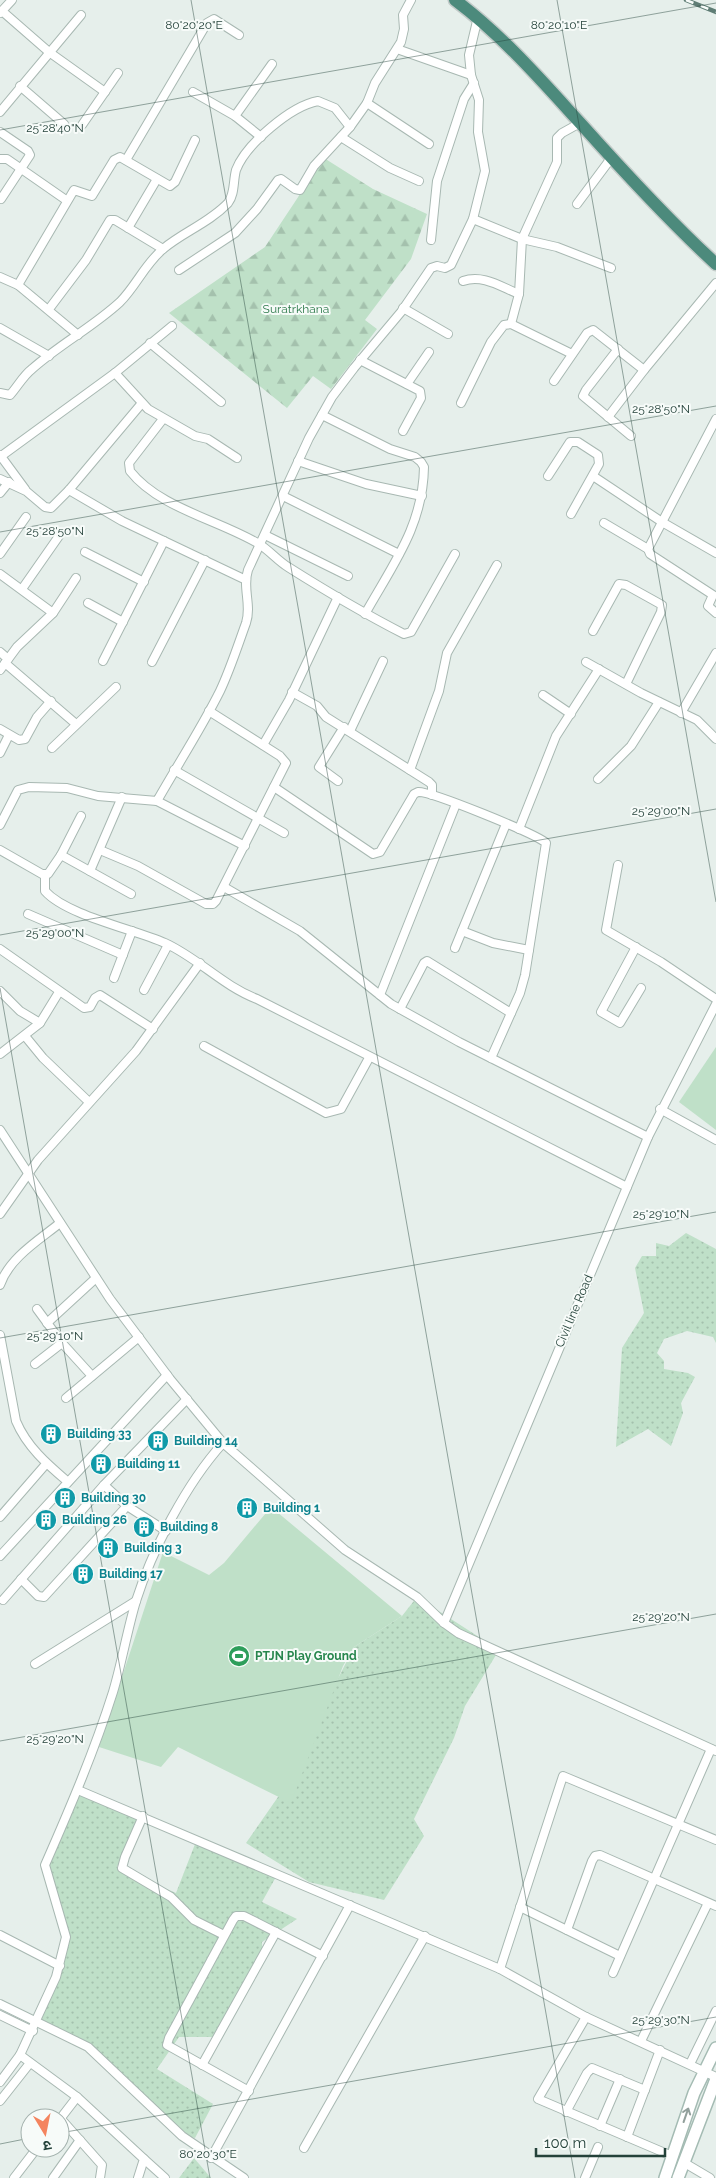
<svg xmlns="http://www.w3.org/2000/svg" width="716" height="2178" font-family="Raleway,'Noto Sans Devanagari',sans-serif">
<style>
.grass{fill:url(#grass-dots)}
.forest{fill:url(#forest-firs)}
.park{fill:#bfe0c8}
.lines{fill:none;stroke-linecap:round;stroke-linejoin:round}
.minor-casing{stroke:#a8b8b2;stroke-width:10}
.secondary-casing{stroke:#a4bbb3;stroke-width:14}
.trunk-casing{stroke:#c2cac8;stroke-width:15}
.minor{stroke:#fff;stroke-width:8}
.secondary{stroke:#fff;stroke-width:11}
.trunk{stroke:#4c8a7c;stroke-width:12}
.rail-casing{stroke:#5f7d75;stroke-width:4.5}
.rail{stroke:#f7fbf9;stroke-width:2.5;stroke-dasharray:8;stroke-linecap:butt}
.oneway{stroke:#92a09c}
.ticks{fill:none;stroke:#24423a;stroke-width:1;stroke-opacity:0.45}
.labels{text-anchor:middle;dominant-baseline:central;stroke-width:4;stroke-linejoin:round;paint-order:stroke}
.park-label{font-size:12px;fill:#2d7a4b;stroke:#f7fbf9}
.street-label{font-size:12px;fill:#24423a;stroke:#f7fbf9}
.culture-label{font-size:12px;font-weight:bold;fill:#0d838f;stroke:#f7fbf9;text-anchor:start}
.leisure-label{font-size:12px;font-weight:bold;fill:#27864d;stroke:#f7fbf9;text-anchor:start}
.ticks-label{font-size:12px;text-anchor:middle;fill:#24423a;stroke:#f7fbf9;stroke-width:4;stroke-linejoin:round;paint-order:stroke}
</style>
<defs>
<pattern id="grass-dots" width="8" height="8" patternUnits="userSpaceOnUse" patternTransform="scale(1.25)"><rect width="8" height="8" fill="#bfe0c8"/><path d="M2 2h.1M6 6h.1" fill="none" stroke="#a4c1ad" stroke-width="1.8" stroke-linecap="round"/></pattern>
<pattern id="forest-firs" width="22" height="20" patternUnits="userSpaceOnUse" patternTransform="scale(1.25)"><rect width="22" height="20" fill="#bfe0c8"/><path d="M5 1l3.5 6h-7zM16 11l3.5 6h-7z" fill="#a4c1ad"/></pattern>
</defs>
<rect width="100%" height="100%" fill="#e6efeb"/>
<g class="grass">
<path d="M 686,1233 L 716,1249 L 716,1343 L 713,1337 L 687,1331 L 664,1339 L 657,1353 L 664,1361 L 664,1369 L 688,1373 L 695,1377 L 681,1403 L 683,1413 L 671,1446 L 648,1429 L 616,1447 L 622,1348 L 644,1313 L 635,1268 L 642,1256 L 656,1256 L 656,1243 L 669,1246 Z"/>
<path d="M 417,1597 L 499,1650 L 465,1706 L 454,1738 L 414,1819 L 424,1836 L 384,1900 L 309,1882 L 246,1843 L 278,1797 L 354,1647 L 402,1616 Z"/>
<path d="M 78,1790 L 139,1814 L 117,1867 L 176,1893 L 197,1839 L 277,1875 L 262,1902 L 297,1919 L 262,1942 L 262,1954 L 214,2037 L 179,2037 L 157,2069 L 213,2104 L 195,2138 L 186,2136 L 88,2047 L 37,2022 L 66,1937 L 45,1865 Z"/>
<path d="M 194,2158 L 211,2178 L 179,2178 Z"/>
</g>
<path class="forest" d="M 324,158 L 373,189 L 427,214 L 411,259 L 365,320 L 377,329 L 331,389 L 313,376 L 287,408 L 169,313 L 265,247 Z"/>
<g class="park">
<path d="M 716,1047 L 716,1130 L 679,1102 Z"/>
<path d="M 271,1507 L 402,1616 L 354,1647 L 343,1666 L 291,1803 L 178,1747 L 161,1767 L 99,1747 L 163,1552 L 209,1575 L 224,1563 Z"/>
</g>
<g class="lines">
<g class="minor-casing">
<g id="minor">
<path d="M 2,11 L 49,52 L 105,92"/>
<path d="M 0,13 L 12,0"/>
<path d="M 397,49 L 471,75"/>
<path d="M 20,86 L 64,124"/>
<path d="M 193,92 L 235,116 L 261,137"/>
<path d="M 367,103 L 429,144"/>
<path d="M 0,112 L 81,15"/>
<path d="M 235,116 L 272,64"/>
<path d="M 82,125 L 118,73"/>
<path d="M 0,132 L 28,151 L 30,155 L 1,199"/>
<path d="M 341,137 L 390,168 L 419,181"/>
<path d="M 0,159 L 7,159 L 66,200"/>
<path d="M 126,160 L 207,23 L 214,19 L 239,35"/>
<path d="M 577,204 L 612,157"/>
<path d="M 473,219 L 522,239 L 557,247 L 611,268"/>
<path d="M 128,228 L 157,179"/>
<path d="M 431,240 L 437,181 L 464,99 L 474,83"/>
<path d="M 179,270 L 235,233 L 257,209 L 278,180 L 281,179 L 295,189 L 300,190 L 314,166 L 350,127 L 367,103 L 375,83 L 401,42 L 404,29 L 403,15 L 411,0"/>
<path d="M 0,277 L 18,285 L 78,335"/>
<path d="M 463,281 C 483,274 501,287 519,294"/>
<path d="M 18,285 L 74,190 L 92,196 L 114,160 L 120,157 L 170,186 L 175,182 L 195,140"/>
<path d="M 403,308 L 448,334"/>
<path d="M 49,309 L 86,260 L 110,220 L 115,220 L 163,249"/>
<path d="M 511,324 L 519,294 L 522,239 L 557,162 L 557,138 L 562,133 L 580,123"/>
<path d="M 0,328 L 49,356"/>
<path d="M 150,343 L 221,402"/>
<path d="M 618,349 L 586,390 L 583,396 L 631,436"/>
<path d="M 360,360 L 420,391 L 421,398 L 403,431"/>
<path d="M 115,373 L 148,409 L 195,436 L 208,439 L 237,458"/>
<path d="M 554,381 L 587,333 L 593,330 L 644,370"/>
<path d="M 407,384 L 429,352"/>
<path d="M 0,393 L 10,395 C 18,386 23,376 32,369 C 60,344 93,327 120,302 C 136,286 145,264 163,249 C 183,232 209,223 228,203 C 235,194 233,181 236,170 C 246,144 291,106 318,101 L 335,108 L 350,127"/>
<path d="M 461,403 L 491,342 L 504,325 L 511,324 L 572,354"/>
<path d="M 322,415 L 390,449 L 415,457 L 421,462 L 424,467 C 423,526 393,564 365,614"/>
<path d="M 608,417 L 644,370 L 716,283"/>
<path d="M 163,419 L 129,463 L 130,471 C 159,508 219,520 259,544 C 269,550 278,561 288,567 C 326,591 365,614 404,634 L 411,632 L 455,554"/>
<path d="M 716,419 L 648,549 L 650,554 L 713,595 L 708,606 L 716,613"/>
<path d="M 0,455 L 25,489"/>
<path d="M 0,457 L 115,373 L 172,326"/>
<path d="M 298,461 L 366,484 L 422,496"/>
<path d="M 548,476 L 570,442 L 578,442 L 598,455 L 599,464 L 571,514"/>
<path d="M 593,476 L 662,522 L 716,553"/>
<path d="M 0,479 L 26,491 L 45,507 L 51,508 L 69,490 L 142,403"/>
<path d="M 69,490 L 122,521 L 246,580"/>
<path d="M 0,493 L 9,482"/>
<path d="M 283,496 L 399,554"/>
<path d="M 604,523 L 648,549"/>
<path d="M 265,535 L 348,576"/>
<path d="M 85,552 L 144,582"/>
<path d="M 0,554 L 26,517"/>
<path d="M 0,574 L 53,613"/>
<path d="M 22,589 L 59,536"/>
<path d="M 88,603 L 123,622"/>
<path d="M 593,631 L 619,584 L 626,585 L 662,605 L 661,612 L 626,684"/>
<path d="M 0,652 L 8,659"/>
<path d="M 103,661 L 164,541"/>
<path d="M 152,662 L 205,560"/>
<path d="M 586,662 L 641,693 L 697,720 L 716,739"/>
<path d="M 5,663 L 76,724"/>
<path d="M 0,670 L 17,647 L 53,613 L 76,578"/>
<path d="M 292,692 L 317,706 L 326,717 L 429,782 L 432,785 L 432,795"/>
<path d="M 543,695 L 571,714"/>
<path d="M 681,713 L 716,653"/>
<path d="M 0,729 L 19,740 L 25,739 L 37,717 L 51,701"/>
<path d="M 350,731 L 383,661"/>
<path d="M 263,745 L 289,700 L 338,597"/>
<path d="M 52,748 L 116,687"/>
<path d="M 0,753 L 9,735"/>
<path d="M 174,770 L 284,833"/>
<path d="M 410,770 L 439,691 L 447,653 L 497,565"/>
<path d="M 598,779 L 631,746 L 659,702"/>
<path d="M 338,781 L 319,767 L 344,727"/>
<path d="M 274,787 L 373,854 L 380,852 L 414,794 L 418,792 C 431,791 536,834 546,843 L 525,975 L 520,993 L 491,1058"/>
<path d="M 157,801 L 245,846"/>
<path d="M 0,825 L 18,790 L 29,787 L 67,788 L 98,796 L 157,801 C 178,764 201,729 220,691 C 230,670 238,645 246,623 C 252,605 242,588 248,570 L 309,438 L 332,397 L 354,368 L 401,312 L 431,268 L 437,266 L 445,268 L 451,265 L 473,219 L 485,171 L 478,132 L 479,100 L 471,75 L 469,55 L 478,17"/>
<path d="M 519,829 L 556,736 L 599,669"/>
<path d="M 0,850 L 42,874 L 48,874 L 61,855 L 81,816"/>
<path d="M 100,850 L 138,866 L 206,904 L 213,904 L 216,901 L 286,763 L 280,756 L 209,711"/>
<path d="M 61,855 L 131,894"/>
<path d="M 618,865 L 606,930 L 661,962 L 716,999"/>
<path d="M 90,871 L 122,797"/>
<path d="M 45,875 L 45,891 C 66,915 133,929 165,943 C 198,958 223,986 257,999 L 627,1187"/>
<path d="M 224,887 L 300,931 L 391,1004 L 459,1042 L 648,1137"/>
<path d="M 28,914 L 123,955"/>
<path d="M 462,931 L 493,943 L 529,950"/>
<path d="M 636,947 L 601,1012 L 620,1023 L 641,988"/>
<path d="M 455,948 L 506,824"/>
<path d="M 0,949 L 84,1008 L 90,1007 L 95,998 L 100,995 L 153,1029"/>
<path d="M 114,978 L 132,931"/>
<path d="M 144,990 L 168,945"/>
<path d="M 0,991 L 20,1011 L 40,1023"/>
<path d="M 380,995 L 456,804"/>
<path d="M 400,1009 L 424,963 L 427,961 L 511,1013"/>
<path d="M 25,1036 L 43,1058 L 89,1102"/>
<path d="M 204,1046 L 326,1113 L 341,1109 L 369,1058"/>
<path d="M 0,1054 L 40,1023 L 59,992"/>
<path d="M 660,1109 L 716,1140"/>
<path d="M 0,1130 L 110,1299 L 170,1379 L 223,1443 L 345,1550 L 417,1597 L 444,1623 L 458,1633 L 716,1751"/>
<path d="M 0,1214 L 38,1160 L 136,1051 L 200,963"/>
<path d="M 0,1285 C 9,1258 39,1240 60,1223"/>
<path d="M 37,1309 L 62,1343 L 92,1376"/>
<path d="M 47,1323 L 96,1278"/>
<path d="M 0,1335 L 16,1421 C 27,1447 47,1464 68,1482"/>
<path d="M 35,1364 L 62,1343"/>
<path d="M 66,1398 L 139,1337"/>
<path d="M 104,1485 L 127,1506 L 166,1531"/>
<path d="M 0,1517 L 46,1464"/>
<path d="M 0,1556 L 167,1375"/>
<path d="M 21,1579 L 38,1596 L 44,1597 L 127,1506"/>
<path d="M 3,1600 L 104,1485 L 187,1399"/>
<path d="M 444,1623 L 648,1137 L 716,1004"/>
<path d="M 35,1664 L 136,1601"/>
<path d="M 78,1790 L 500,1969 L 586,2017 L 716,2077"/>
<path d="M 143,1816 L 125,1857 L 122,1868 L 171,1897 L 194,1920 L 224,1935"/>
<path d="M 520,1907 L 620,1956"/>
<path d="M 567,1930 L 592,1861 L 595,1856 L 600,1855 L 716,1906"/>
<path d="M 0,1935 L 60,1966"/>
<path d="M 500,1969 L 563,1776 L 716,1840"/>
<path d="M 613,1973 L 711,1749"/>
<path d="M 0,2004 L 88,2047 L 182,2136 L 244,2178"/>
<path d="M 0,2015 L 33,2031"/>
<path d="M 586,2017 L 538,2099 L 672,2156"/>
<path d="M 641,2041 L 708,1903"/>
<path d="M 690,2064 L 716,2011"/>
<path d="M 202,2065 L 276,1932"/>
<path d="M 0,2082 L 20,2055"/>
<path d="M 249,2091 L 167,2045 L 169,2038 L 233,1920 L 236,1916 L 244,1916 L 323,1956"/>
<path d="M 0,2101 L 30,2063"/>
<path d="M 566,2112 L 587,2073 L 592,2068 L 645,2090"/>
<path d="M 60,2119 L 77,2097"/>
<path d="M 61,2119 L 102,2165 L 100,2178"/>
<path d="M 600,2126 L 620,2079"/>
<path d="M 627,2137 L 660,2050"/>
<path d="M 304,2148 L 425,1936"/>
<path d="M 211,2158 L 350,1905"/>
<path d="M 144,2159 L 165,2178"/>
<path d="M 683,2162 L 710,2178"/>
<path d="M 14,2178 L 37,2148"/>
<path d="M 53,2178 L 80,2140"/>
<path d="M 138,2178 L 144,2159 L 77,2097 L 20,2055 L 56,1977 L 66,1937 L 45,1865 C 70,1808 94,1752 113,1692 C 122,1662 127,1631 136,1601 C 153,1548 186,1484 223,1443"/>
<path d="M 585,2178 L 598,2147"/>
</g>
</g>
<g class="secondary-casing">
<g id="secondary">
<path d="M 665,2178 L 694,2093 L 716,2048"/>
<path d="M 678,2178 L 716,2079"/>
</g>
</g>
<g class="trunk-casing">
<path id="trunk" d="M 455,0 C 503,36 541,80 582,125 C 625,173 668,220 716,264"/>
</g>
<use href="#minor" class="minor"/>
<use href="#secondary" class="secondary"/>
<use href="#trunk" class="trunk"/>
<g class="rail-casing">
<path id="rail" d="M 686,0 L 716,12"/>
</g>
<use href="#rail" class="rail"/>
</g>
<defs><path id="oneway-shaft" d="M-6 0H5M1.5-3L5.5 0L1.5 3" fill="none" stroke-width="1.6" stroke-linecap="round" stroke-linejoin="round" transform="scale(1.25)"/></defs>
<use class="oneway" href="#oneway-shaft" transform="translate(686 2115) rotate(-71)"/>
<path class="ticks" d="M 191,0 L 575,2178M 557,0 L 716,902M 0,130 L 716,3M 0,532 L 716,406M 0,935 L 716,809M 0,988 L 210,2178M 0,1338 L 716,1212M 0,1741 L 716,1614M 60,2133 L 716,2017M 0,2144 L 30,2138"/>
<defs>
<g id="building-disc" transform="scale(1.125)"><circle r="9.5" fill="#0f9aa8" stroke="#f7fbf9"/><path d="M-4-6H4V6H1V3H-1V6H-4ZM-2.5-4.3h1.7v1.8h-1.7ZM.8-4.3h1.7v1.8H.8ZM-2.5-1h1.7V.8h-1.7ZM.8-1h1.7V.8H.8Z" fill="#fff"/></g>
<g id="stadium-disc" transform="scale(1.125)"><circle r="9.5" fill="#2e9e5b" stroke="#f7fbf9"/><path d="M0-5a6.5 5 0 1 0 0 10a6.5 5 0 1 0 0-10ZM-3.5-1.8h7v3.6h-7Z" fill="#fff"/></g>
</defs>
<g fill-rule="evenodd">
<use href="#building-disc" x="51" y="1434"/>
<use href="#building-disc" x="158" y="1441"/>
<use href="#building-disc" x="101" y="1464"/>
<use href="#building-disc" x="65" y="1498"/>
<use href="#building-disc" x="247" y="1508"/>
<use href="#building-disc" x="46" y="1520"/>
<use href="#building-disc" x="144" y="1527"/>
<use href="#building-disc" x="108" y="1548"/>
<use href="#building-disc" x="83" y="1574"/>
<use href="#stadium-disc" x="239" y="1656"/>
</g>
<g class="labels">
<g class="park-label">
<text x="296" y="309">Suratrkhana</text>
</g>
<g class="street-label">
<text transform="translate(574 1311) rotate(-67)">Civil line Road</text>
</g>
<g class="culture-label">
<text x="67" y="1434">Building 33</text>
<text x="174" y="1441">Building 14</text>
<text x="117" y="1464">Building 11</text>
<text x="81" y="1498">Building 30</text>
<text x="263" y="1508">Building 1</text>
<text x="62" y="1520">Building 26</text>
<text x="160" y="1527">Building 8</text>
<text x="124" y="1548">Building 3</text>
<text x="99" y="1574">Building 17</text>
</g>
<g class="leisure-label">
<text x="255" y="1656">PTJN Play Ground</text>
</g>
</g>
<g class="ticks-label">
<text x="194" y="29">80°20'20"E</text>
<text x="559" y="29">80°20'10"E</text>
<text x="55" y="132">25°28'40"N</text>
<text x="661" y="413">25°28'50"N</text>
<text x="55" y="535">25°28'50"N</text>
<text x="661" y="815">25°29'00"N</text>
<text x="55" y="937">25°29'00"N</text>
<text x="661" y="1218">25°29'10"N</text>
<text x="55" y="1340">25°29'10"N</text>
<text x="661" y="1621">25°29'20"N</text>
<text x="55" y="1743">25°29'20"N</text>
<text x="661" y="2024">25°29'30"N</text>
<text x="208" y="2158">80°20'30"E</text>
</g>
<g transform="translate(45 2133) rotate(170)"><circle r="24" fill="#f7fbf9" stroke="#a3b1ad"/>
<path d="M0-4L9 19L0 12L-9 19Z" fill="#f4845f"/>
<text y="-8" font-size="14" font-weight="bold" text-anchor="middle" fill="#24423a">उ</text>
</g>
<path d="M536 2148v8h129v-8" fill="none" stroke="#24423a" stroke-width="2.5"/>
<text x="544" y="2148" font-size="15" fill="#24423a" stroke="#f7fbf9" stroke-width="4" paint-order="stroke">100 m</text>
</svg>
